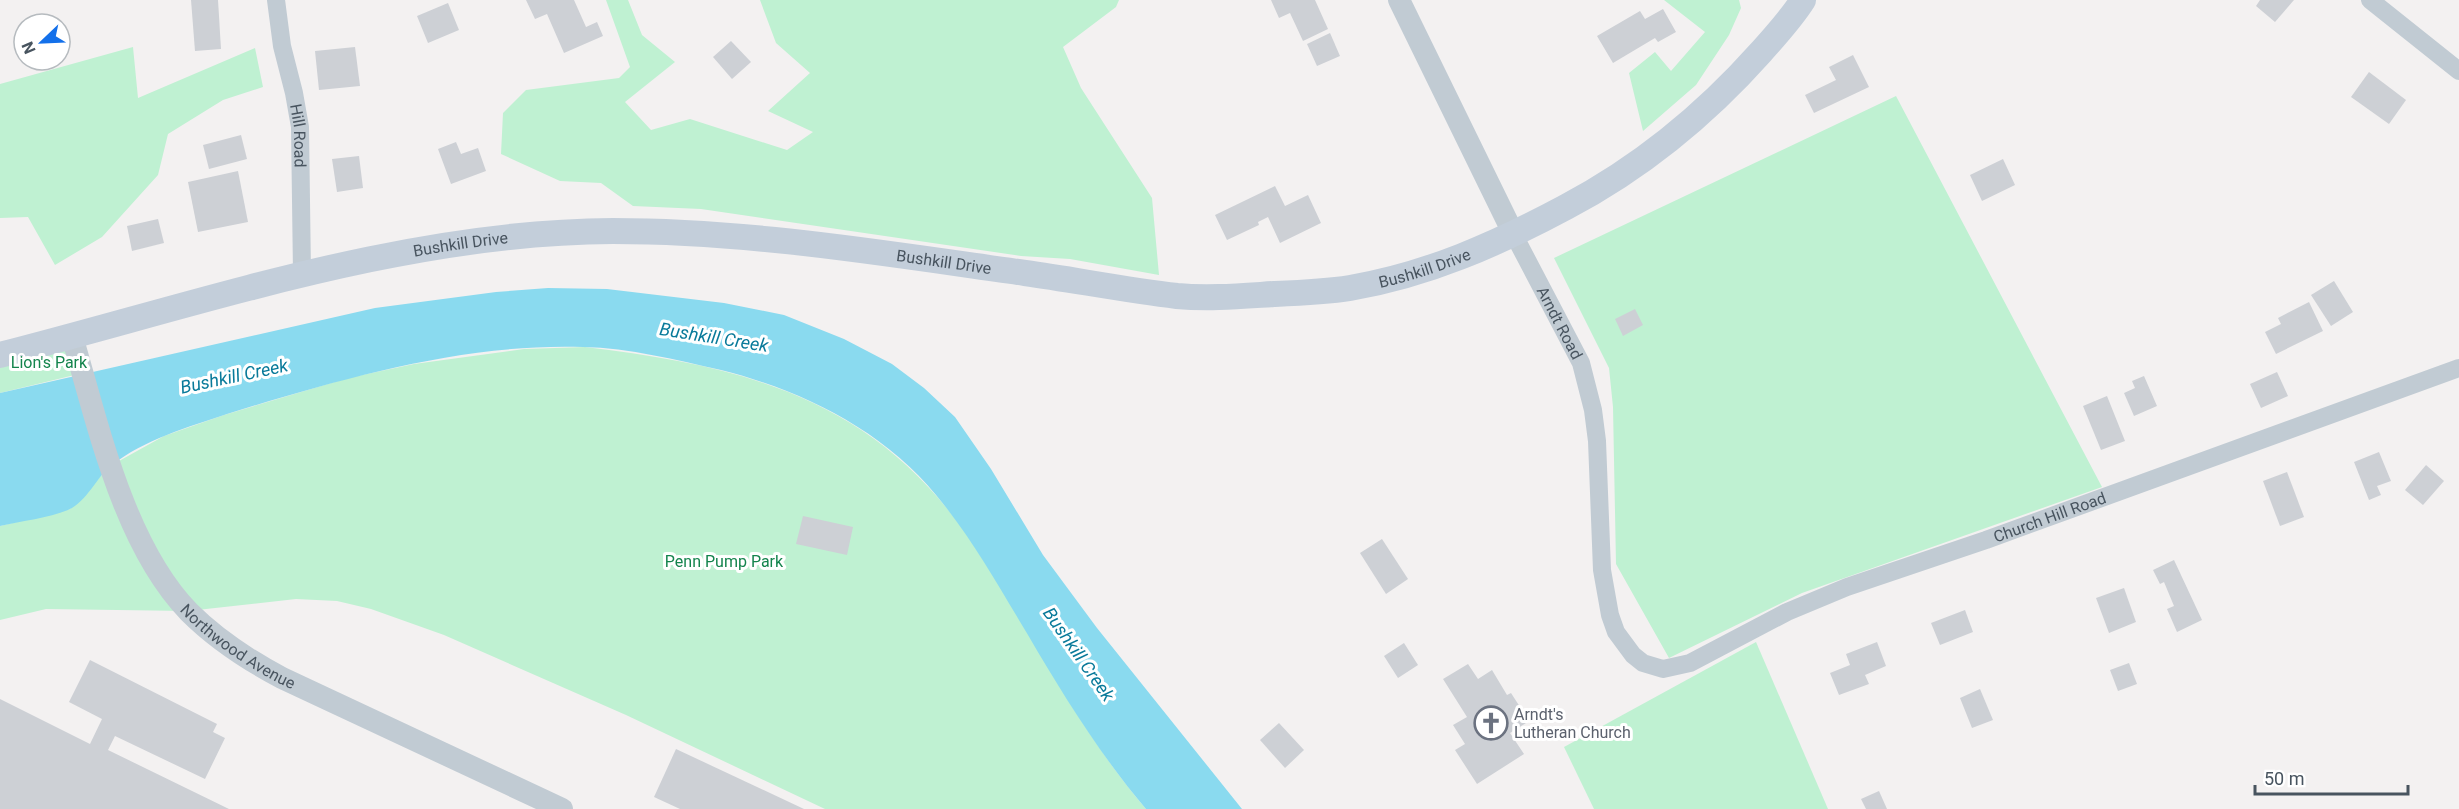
<svg xmlns="http://www.w3.org/2000/svg" width="2459" height="809" font-family="Roboto,sans-serif">
<style>
.green{fill:#bff1d2}
.water{fill:#8adaef}
.building{fill:#cdd0d5}
.lines{fill:none;stroke-linecap:round;stroke-linejoin:round}
.minor{stroke:#c1cbd3;stroke-width:18}
.tertiary{stroke:#c1cbd3;stroke-width:22}
.secondary{stroke:#c3ceda;stroke-width:26}
.labels{text-anchor:middle;dominant-baseline:central;stroke-width:6;stroke-linejoin:round;paint-order:stroke}
.street-label{font-size:16px;fill:#48545f;stroke:#fff}
.park-label{font-size:16px;fill:#14844d;stroke:#fff}
.worship-label{font-size:16px;fill:#5b616d;stroke:#fff;text-anchor:start}
.water-label{font-size:18px;font-style:italic;fill:#097a9a;stroke:#fff}
</style>
<rect width="100%" height="100%" fill="#f3f1f1"/>
<g class="green">
<path d="M 606,0 L 628,0 L 642,35 L 675,62 L 625,102 L 651,130 L 690,119 L 787,150 L 813,132 L 768,111 L 810,73 L 776,43 L 760,0 L 1119,0 L 1116,7 L 1063,47 L 1081,88 L 1152,198 L 1159,275 L 1070,259 L 1021,256 L 701,209 L 633,206 L 601,183 L 560,181 L 501,154 L 503,113 L 526,90 L 619,78 L 630,67 Z"/>
<path d="M 1664,0 L 1739,0 L 1741,8 L 1729,35 L 1696,85 L 1643,131 L 1629,73 L 1655,52 L 1671,71 L 1705,32 Z"/>
<path d="M 133,47 L 138,98 L 255,48 L 263,87 L 223,100 L 168,134 L 158,175 L 102,237 L 55,265 L 28,217 L 0,218 L 0,84 Z"/>
<path d="M 1896,96 L 2102,487 L 1802,593 L 1669,658 L 1616,564 L 1613,407 L 1609,368 L 1554,258 Z"/>
<path d="M 72,336 L 83,373 L 0,393 L 0,355 Z"/>
<path d="M 585,347 C 746,366 878,400 973,544 C 1031,632 1077,728 1146,809 L 825,809 L 626,715 L 444,635 L 371,609 L 337,601 L 296,599 L 188,611 L 46,609 L 0,620 L 0,526 L 70,509 L 110,466 L 164,436 L 224,415 L 348,378 L 414,364 L 524,349 Z"/>
<path d="M 1756,642 L 1828,809 L 1594,809 L 1564,747 Z"/>
</g>
<path class="water" d="M 548,288 L 607,289 L 724,303 L 784,315 L 844,339 L 892,364 L 924,388 L 955,417 L 991,469 L 1043,555 L 1097,628 L 1242,809 L 1146,809 C 1101,756 1063,695 1028,635 C 999,587 972,538 936,495 C 883,430 801,390 721,370 C 676,360 630,348 583,347 C 463,343 340,379 227,414 C 188,427 144,440 112,465 C 96,477 88,501 68,510 C 48,518 22,521 0,526 L 0,393 L 375,308 L 496,292 Z"/>
<g class="building">
<path d="M 191,0 L 218,0 L 221,49 L 195,51 Z"/>
<path d="M 526,0 L 574,0 L 586,27 L 597,22 L 603,36 L 564,53 L 547,14 L 535,19 Z"/>
<path d="M 1271,0 L 1315,0 L 1328,29 L 1303,41 L 1290,13 L 1279,18 Z"/>
<path d="M 2260,0 L 2294,0 L 2275,22 L 2256,6 Z"/>
<path d="M 448,3 L 459,30 L 428,43 L 417,16 Z"/>
<path d="M 1663,9 L 1676,32 L 1658,42 L 1655,38 L 1613,63 L 1597,36 L 1640,11 L 1645,19 Z"/>
<path d="M 1330,33 L 1340,56 L 1317,66 L 1307,44 Z"/>
<path d="M 731,41 L 751,62 L 732,79 L 713,57 Z"/>
<path d="M 355,47 L 360,86 L 319,90 L 315,51 Z"/>
<path d="M 1853,55 L 1869,87 L 1814,113 L 1805,95 L 1836,80 L 1829,67 Z"/>
<path d="M 2369,72 L 2406,100 L 2389,124 L 2351,97 Z"/>
<path d="M 241,135 L 247,159 L 209,169 L 203,145 Z"/>
<path d="M 456,142 L 461,154 L 478,148 L 486,171 L 451,184 L 438,149 Z"/>
<path d="M 359,156 L 363,188 L 337,192 L 332,159 Z"/>
<path d="M 2003,159 L 2015,185 L 1982,201 L 1970,175 Z"/>
<path d="M 238,171 L 248,222 L 198,232 L 188,182 Z"/>
<path d="M 1275,186 L 1285,206 L 1308,195 L 1321,223 L 1280,243 L 1268,217 L 1258,222 L 1259,225 L 1227,240 L 1215,215 Z"/>
<path d="M 158,219 L 164,243 L 132,251 L 127,226 Z"/>
<path d="M 2334,281 L 2353,312 L 2331,326 L 2311,295 Z"/>
<path d="M 2309,302 L 2323,331 L 2276,354 L 2265,332 L 2281,324 L 2278,318 Z"/>
<path d="M 1635,309 L 1643,325 L 1623,336 L 1615,319 Z"/>
<path d="M 2277,372 L 2288,396 L 2261,408 L 2250,384 Z"/>
<path d="M 2144,376 L 2157,406 L 2134,416 L 2124,393 L 2135,388 L 2132,381 Z"/>
<path d="M 2107,396 L 2125,441 L 2101,450 L 2083,406 Z"/>
<path d="M 2379,452 L 2391,481 L 2377,486 L 2381,495 L 2369,500 L 2354,462 Z"/>
<path d="M 2426,465 L 2444,481 L 2423,505 L 2405,490 Z"/>
<path d="M 2287,472 L 2304,517 L 2280,526 L 2263,481 Z"/>
<path d="M 803,516 L 853,527 L 847,555 L 796,544 Z"/>
<path d="M 1382,539 L 1408,579 L 1386,594 L 1360,553 Z"/>
<path d="M 2174,560 L 2202,620 L 2177,632 L 2167,609 L 2174,606 L 2164,582 L 2160,584 L 2153,570 Z"/>
<path d="M 2124,588 L 2136,622 L 2109,633 L 2096,598 Z"/>
<path d="M 1965,610 L 1973,632 L 1940,645 L 1931,623 Z"/>
<path d="M 1877,642 L 1886,666 L 1865,675 L 1869,684 L 1839,695 L 1830,673 L 1850,665 L 1846,654 Z"/>
<path d="M 1404,643 L 1418,665 L 1398,678 L 1384,656 Z"/>
<path d="M 90,660 L 217,724 L 213,732 L 225,738 L 205,779 L 115,736 L 108,750 L 229,809 L 0,809 L 0,699 L 90,744 L 102,719 L 69,702 Z"/>
<path d="M 2129,663 L 2137,684 L 2118,691 L 2110,670 Z"/>
<path d="M 1468,664 L 1478,679 L 1492,670 L 1507,695 L 1511,693 L 1529,721 L 1510,733 L 1524,754 L 1477,784 L 1455,750 L 1465,744 L 1453,725 L 1467,717 L 1443,679 Z"/>
<path d="M 1980,689 L 1993,720 L 1972,728 L 1960,698 Z"/>
<path d="M 1279,723 L 1304,750 L 1285,768 L 1260,740 Z"/>
<path d="M 676,749 L 804,809 L 680,809 L 654,797 Z"/>
<path d="M 1879,791 L 1887,809 L 1866,809 L 1861,799 Z"/>
</g>
<g class="lines">
<g class="minor">
<path id="s1" d="M 276,0 L 282,46 L 294,93 L 300,127 L 302,274"/>
<path d="M 2370,0 L 2459,71"/>
<path id="s2" d="M 1514,235 L 1581,363 L 1593,410 L 1597,441 L 1602,570 L 1610,615 L 1616,632 L 1633,655 L 1643,663 L 1663,669 L 1690,663 L 1787,612 L 1847,587 L 1986,540 L 2459,368"/>
</g>
<g class="tertiary">
<path d="M 1399,0 L 1514,235"/>
<path id="s3" d="M 72,336 C 98,425 124,545 189,612 C 217,640 248,660 282,678 L 562,809"/>
</g>
<path class="secondary" id="s4" d="M 0,355 C 200,304 404,232 613,231 C 751,231 888,254 1025,273 C 1075,280 1126,290 1177,296 C 1209,299 1242,296 1274,294 C 1299,293 1325,292 1350,288 C 1427,275 1497,244 1566,207 C 1642,167 1704,116 1761,52 C 1776,35 1791,19 1803,0"/>
</g>
<defs>
<g id="church-ring" transform="scale(1.725)"><circle r="9.5" fill="#fff" stroke="#6b7280" stroke-width="1.5"/><path d="M-1.2-6h2.4v3.5h3.3v2.4h-3.3V6h-2.4V-.1h-3.3v-2.4h3.3Z" fill="#6b7280"/></g>
</defs>
<g fill-rule="evenodd">
<use href="#church-ring" x="1491" y="723"/>
</g>
<g class="labels">
<g class="street-label">
<text stroke="none"><textPath href="#s1" startOffset="138">Hill Road</textPath></text>
<text stroke="none"><textPath href="#s4" startOffset="474">Bushkill Drive</textPath></text>
<text stroke="none"><textPath href="#s4" startOffset="960">Bushkill Drive</textPath></text>
<text stroke="none"><textPath href="#s4" startOffset="1446">Bushkill Drive</textPath></text>
<text stroke="none"><textPath href="#s2" startOffset="99">Arndt Road</textPath></text>
<text stroke="none"><textPath href="#s2" startOffset="896">Church Hill Road</textPath></text>
<text stroke="none"><textPath href="#s3" startOffset="363">Northwood Avenue</textPath></text>
</g>
<g class="park-label">
<text x="49" y="362">Lion's Park</text>
<text x="724" y="561">Penn Pump Park</text>
</g>
<g class="worship-label">
<text x="1514" y="714">Arndt's<tspan x="1514" dy="18">Lutheran Church</tspan></text>
</g>
<g class="water-label">
<text transform="translate(714 337) rotate(9)">Bushkill Creek</text>
<text transform="translate(234 376) rotate(-12)">Bushkill Creek</text>
<text transform="translate(1079 654) rotate(55)">Bushkill Creek</text>
</g>
</g>
<g transform="translate(42 42) rotate(247)"><circle r="28" fill="#ffffff" stroke="#b6bbbf" stroke-width="1.5"/>
<path d="M0-4.5L10 22L0 15L-10 22Z" fill="#1370ea"/>
<text y="-9" font-size="16" font-weight="bold" text-anchor="middle" fill="#48545f">N</text>
</g>
<path d="M2255 785v9h153v-9" fill="none" stroke="#48545f" stroke-width="3"/>
<text x="2264" y="785" font-size="18" fill="#48545f" stroke="#ffffff" stroke-width="4.5" paint-order="stroke">50 m</text>
</svg>
